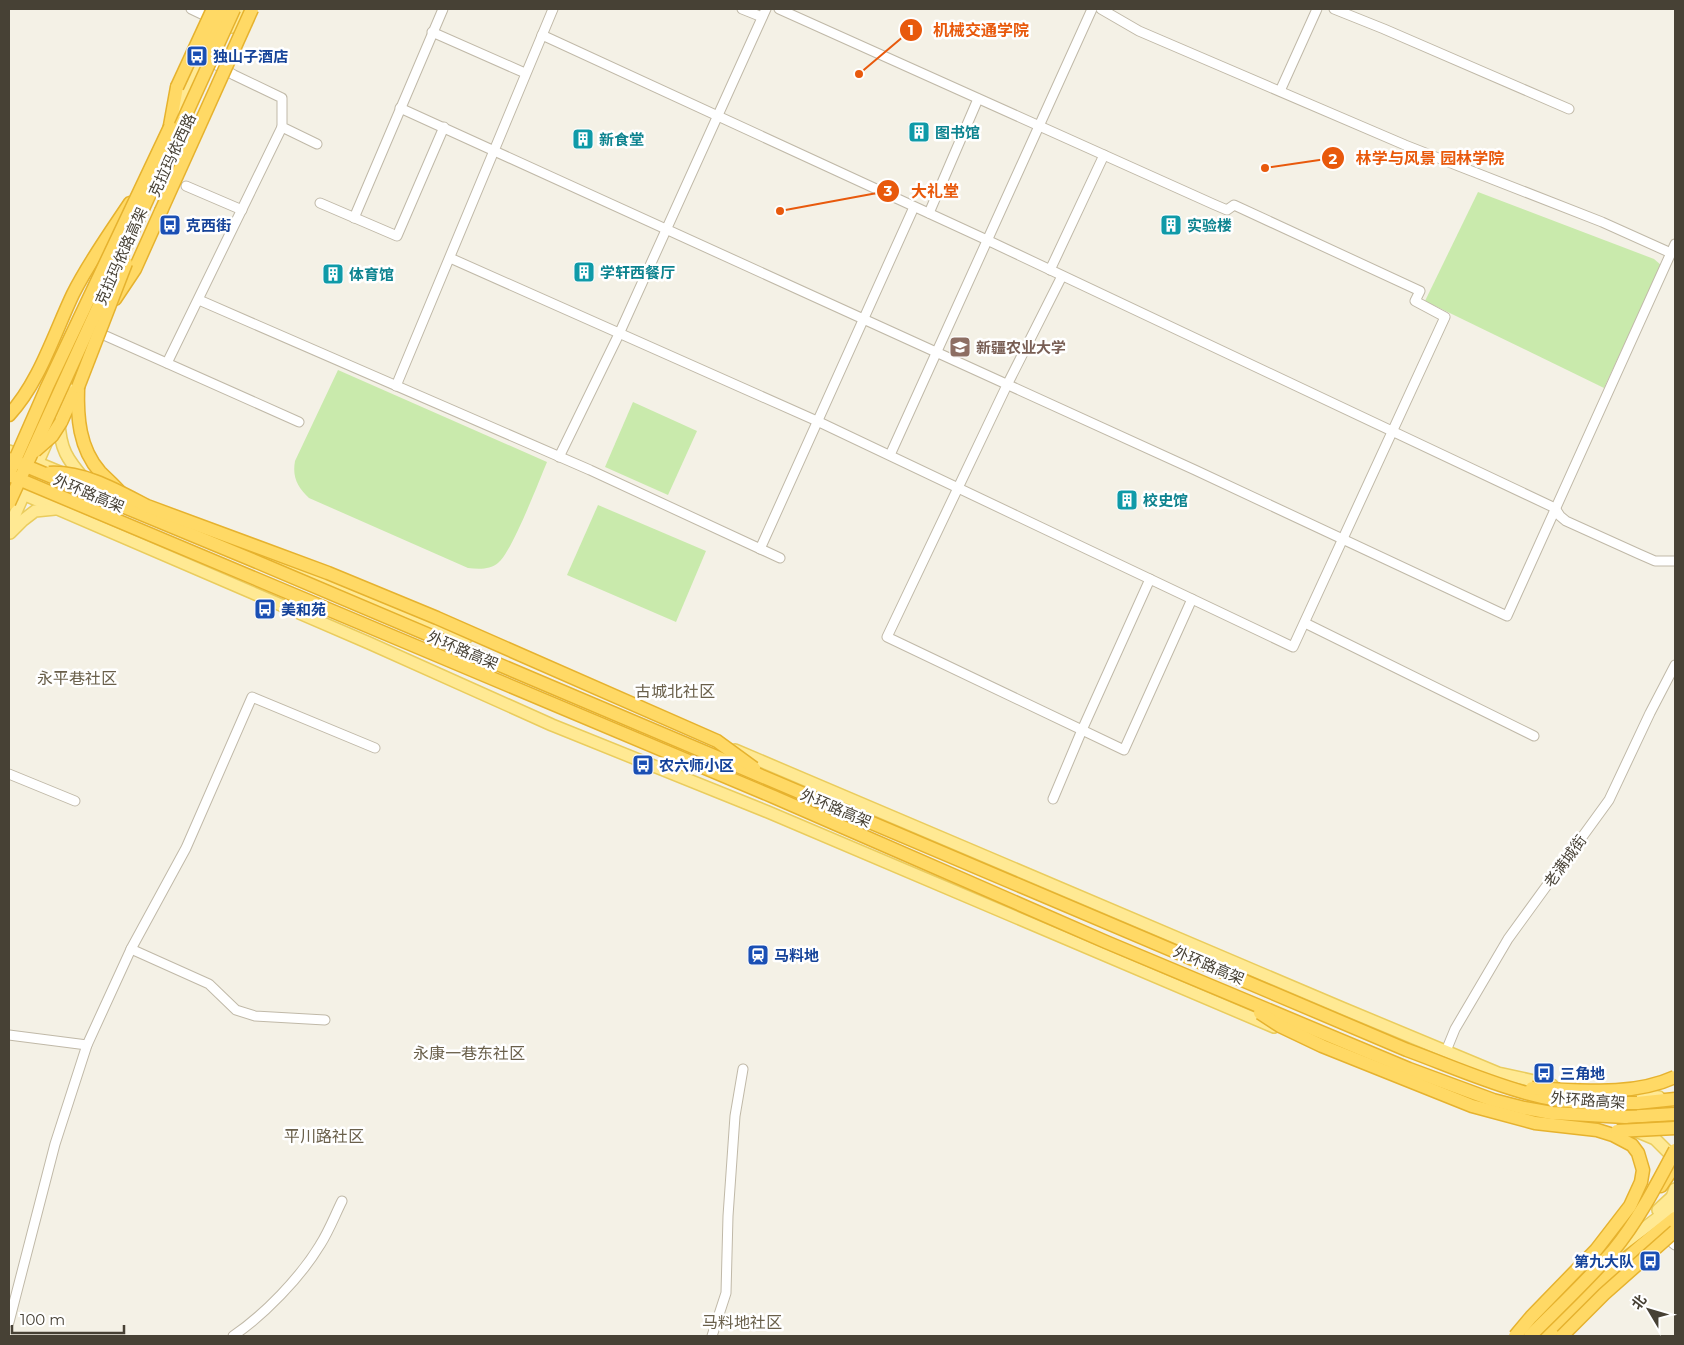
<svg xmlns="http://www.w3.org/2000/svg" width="1684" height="1345" font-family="Montserrat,'Noto Sans SC',sans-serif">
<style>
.green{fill:#c9eaac}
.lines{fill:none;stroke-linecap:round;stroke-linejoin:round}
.minor-casing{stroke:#c0b9a8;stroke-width:11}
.major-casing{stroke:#eacc5d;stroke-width:14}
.highway-casing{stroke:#e6b22e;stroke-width:15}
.minor{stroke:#fff;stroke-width:9}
.major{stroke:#ffe993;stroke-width:11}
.highway{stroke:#ffd965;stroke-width:12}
.highway-bridge-casing{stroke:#e6b22e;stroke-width:15;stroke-linecap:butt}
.highway-bridge{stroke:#ffd965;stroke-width:12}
.labels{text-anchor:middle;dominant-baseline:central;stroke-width:5;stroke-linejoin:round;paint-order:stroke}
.transit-label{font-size:15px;font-weight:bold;fill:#164399;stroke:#fff;text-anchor:start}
.culture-label{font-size:15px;font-weight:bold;fill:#0d838f;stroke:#fff;text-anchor:start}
.street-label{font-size:15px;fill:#474135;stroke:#fff}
.education-label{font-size:15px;font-weight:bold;fill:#785e54;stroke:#fff;text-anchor:start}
.neighbourhood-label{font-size:16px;fill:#6a604b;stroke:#fff}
.leader{fill:none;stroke:#e8590c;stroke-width:2}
.callout-dot{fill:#e8590c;stroke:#fff;stroke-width:2}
.mark-label{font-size:15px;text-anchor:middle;font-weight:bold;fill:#fff}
.callout-label{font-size:16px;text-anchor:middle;font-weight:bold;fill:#e8590c;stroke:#fff;stroke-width:5;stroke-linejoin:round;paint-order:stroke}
</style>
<rect width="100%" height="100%" fill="#f4f1e6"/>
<g class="green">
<path d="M 1478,192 L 1654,259 L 1661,265 L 1604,388 L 1425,301 Z"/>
<path d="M 338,370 L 547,462 C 539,481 511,554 498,563 C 490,570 478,569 468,568 L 309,498 C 298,487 292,478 295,461 Z"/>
<path d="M 633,402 L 697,431 L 668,495 L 605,467 Z"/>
<path d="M 598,505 L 706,551 L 676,622 L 567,575 Z"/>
</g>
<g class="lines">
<g class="minor-casing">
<g id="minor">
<path d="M 191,9 L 214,20"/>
<path d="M 742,9 L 762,17"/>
<path d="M 1101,9 L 1139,31 L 1405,145 L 1602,222 L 1671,253"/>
<path d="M 1334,9 L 1384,29 L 1569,109"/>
<path d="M 432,32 L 525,73"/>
<path d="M 542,35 L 987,240 L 1555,508 L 1560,516 L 1566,521 L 1639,554 L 1655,561 L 1675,561"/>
<path d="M 215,64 L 234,75 L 282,98 L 282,127 L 317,144"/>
<path d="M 1280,91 L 1317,9"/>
<path d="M 400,108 L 1195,470 L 1507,616 L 1675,244"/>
<path d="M 186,186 L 242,210"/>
<path d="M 320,203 L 397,236 L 444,127"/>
<path d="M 929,213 L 978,99"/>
<path d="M 354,218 L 443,9"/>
<path d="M 450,258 L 817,421 L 1293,647 L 1445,317 L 1415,301 L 1420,291 L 1234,205 L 1227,210 L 1213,204 L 779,9"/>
<path d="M 1050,270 L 1104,155"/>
<path d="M 1062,276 L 1007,385 L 887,637 L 1124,750 L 1192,599"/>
<path d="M 199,300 L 590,470 L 780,558"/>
<path d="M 106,336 L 299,422"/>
<path d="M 167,363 L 282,127"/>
<path d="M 396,386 L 553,9"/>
<path d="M 890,455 L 1092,9"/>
<path d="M 559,457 L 619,334 L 766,9"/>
<path d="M 760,549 L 914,207"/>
<path d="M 1305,623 L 1534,736"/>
<path d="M 9,774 L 75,801"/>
<path d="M 1053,799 L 1082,730 L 1150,579"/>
<path d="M 131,949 L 209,984 L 236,1010 L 255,1016 L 325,1020"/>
<path d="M 9,1035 L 87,1045"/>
<path d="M 1446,1051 L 1455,1029 L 1508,939 L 1609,800 L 1650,713 L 1675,665"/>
<path d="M 1665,1237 L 1675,1245"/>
<path d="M 9,1322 L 55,1144 L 87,1045 L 131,949 L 186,848 L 252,697 L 375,748"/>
<path d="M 233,1336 C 264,1315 300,1278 320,1245 C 329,1231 335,1215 342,1201"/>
<path d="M 712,1336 L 726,1293 L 728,1216 L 735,1116 L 743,1069"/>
</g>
</g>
<g class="major-casing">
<g id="major">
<path d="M 232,27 L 241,9"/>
<path d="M 174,120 L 207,43"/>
<path d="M 56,420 L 77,367"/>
<path d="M 59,421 C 60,449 67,459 85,480"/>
<path d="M 9,451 L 62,473"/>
<path d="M 9,488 L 369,643 L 552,725 L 768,812 L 1274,1027"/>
<path d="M 9,528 L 48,439"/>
<path d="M 10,533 L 22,521 L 35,511 L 55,509"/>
<path d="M 254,552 L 434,626 L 467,637"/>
<path d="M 735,750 L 1342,1008 L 1498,1073 L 1552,1085"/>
<path d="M 1617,1094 L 1659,1097"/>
<path d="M 1636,1131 L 1655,1139 L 1675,1159"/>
<path d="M 1658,1210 L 1672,1197 L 1675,1189"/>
<path d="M 1619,1247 L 1675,1205"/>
</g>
</g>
<g class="highway-casing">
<g id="highway">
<path d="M 169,131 L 177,87"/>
<path d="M 115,299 L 135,269 L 161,211"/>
<path d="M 78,387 C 77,417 79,448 100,472 C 107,479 114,485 120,492"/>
<path d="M 9,415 C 39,383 54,334 73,294 C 89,262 110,233 130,203"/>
<path d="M 61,422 L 75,391"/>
<path d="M 1637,1103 L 1675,1099"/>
<path d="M 1625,1117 L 1675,1114"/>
<path d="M 1661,1186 L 1675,1165"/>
<path d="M 1547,1336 C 1587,1294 1629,1254 1675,1218"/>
</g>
</g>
<use href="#minor" class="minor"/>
<use href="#major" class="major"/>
<use href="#highway" class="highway"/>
<g class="highway-bridge-casing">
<g id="highway-bridge">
<path d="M 205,52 L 224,9"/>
<path d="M 177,87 L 213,9"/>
<path d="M 161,211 L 252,9"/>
<path d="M 78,387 L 126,263"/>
<path d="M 35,451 L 52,436 L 61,422"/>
<path d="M 9,459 L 250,559 L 1407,1050 C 1448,1065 1488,1083 1530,1094 C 1565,1104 1601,1103 1637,1103"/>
<path d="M 11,469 L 47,387 L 170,127"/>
<path d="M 49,473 C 84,471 118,491 147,506 L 328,573 L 437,618 L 717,741 L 754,768"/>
<path d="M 9,475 L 774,797 L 1106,942 L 1409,1069 L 1493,1100 L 1524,1108 L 1552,1113 L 1625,1117"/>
<path d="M 9,503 L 234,9"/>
<path d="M 1260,1013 L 1280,1026 L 1322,1046 L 1472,1106 L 1535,1123 L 1597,1130 L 1613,1135 L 1632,1145 L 1638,1153 L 1643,1170 L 1641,1182 L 1630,1206 L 1596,1250 L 1531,1317 L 1515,1336"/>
<path d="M 1532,1088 C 1580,1090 1631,1097 1675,1077"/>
<path d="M 1617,1131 L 1675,1128"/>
<path d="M 1530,1336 C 1558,1308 1587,1281 1613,1251 C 1638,1221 1657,1184 1675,1150"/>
<path d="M 1562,1336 L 1604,1294 L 1675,1231"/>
</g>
</g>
<use href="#highway-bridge" class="highway-bridge"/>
</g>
<defs>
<g id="bus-square" transform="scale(1.125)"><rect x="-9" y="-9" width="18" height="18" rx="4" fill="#1a4fb4" stroke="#fff"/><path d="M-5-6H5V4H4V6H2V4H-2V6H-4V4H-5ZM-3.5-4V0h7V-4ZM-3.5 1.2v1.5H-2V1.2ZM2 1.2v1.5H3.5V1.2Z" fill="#fff"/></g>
<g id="building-square" transform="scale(1.125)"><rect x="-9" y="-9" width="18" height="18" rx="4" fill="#0f9aa8" stroke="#fff"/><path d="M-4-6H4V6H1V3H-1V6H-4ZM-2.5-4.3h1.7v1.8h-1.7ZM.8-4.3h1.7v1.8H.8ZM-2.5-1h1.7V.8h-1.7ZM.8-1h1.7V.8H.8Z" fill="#fff"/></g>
<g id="university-square" transform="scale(1.125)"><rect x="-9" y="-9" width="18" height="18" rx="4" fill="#8d6e63" stroke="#fff"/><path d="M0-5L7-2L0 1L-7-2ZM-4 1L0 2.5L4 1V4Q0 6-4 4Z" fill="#fff"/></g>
<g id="station-square" transform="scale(1.125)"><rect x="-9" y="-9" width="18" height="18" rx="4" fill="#1a4fb4" stroke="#fff"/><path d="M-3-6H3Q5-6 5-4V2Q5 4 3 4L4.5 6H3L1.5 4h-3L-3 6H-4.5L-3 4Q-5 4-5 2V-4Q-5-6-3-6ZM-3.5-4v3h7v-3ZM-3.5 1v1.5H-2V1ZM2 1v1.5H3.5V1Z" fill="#fff"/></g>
</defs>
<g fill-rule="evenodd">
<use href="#bus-square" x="197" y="56"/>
<use href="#building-square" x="919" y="132"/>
<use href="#building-square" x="583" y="139"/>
<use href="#bus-square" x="170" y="225"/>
<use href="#building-square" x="1171" y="225"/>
<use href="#building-square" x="584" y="272"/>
<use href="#building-square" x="333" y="274"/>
<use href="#university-square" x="960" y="347"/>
<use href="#building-square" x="1127" y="500"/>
<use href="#bus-square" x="265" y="609"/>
<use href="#bus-square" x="643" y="765"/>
<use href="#station-square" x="758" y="955"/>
<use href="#bus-square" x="1544" y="1073"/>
<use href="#bus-square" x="1650" y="1261"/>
</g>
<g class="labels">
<g class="transit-label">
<text x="213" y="56">独山子酒店</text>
<text x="186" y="225">克西街</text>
<text x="281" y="609">美和苑</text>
<text x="659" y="765">农六师小区</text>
<text x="774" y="955">马料地</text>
<text x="1560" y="1073">三角地</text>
<text x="1634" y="1261" text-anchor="end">第九大队</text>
</g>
<g class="culture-label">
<text x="935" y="132">图书馆</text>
<text x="599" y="139">新食堂</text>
<text x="1187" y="225">实验楼</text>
<text x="600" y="272">学轩西餐厅</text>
<text x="349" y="274">体育馆</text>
<text x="1143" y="500">校史馆</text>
</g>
<g class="street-label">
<text transform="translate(172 155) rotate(-65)">克拉玛依西路</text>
<text transform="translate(121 256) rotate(-66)">克拉玛依路高架</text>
<text transform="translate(89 493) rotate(23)">外环路高架</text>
<text transform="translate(463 650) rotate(23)">外环路高架</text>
<text transform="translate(836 808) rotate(23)">外环路高架</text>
<text transform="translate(1565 861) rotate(-54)">老满城街</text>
<text transform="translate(1209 965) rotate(23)">外环路高架</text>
<text transform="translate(1588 1100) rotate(4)">外环路高架</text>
</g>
<g class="education-label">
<text x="976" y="347">新疆农业大学</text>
</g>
<g class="neighbourhood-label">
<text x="77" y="678">永平巷社区</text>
<text x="675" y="691">古城北社区</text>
<text x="469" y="1053">永康一巷东社区</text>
<text x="324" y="1136">平川路社区</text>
<text x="742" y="1322">马料地社区</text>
</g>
</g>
<path class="leader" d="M859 74L911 30M1265 168L1333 158M780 211L888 191"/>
<g class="callout-dot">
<circle cx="859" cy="74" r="5"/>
<circle cx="1265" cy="168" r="5"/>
<circle cx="780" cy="211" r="5"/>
<circle cx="911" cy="30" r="12"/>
<circle cx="1333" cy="158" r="12"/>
<circle cx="888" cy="191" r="12"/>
</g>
<g class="mark-label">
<text x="911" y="35">1</text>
<text x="1333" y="164">2</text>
<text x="888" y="196">3</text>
</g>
<g class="callout-label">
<text x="981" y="36">机械交通学院</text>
<text x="1430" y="164">林学与风景 园林学院</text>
<text x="935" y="197">大礼堂</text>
</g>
<rect width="1684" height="1345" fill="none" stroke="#474135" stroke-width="20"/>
<g transform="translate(1649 1310) rotate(308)" stroke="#ffffff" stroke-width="4" paint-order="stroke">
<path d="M0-4L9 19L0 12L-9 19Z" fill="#474135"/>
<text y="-8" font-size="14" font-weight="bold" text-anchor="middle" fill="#474135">北</text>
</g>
<path d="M12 1325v8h112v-8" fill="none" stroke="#474135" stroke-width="2.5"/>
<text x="20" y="1325" font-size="15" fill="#474135" stroke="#ffffff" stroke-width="4" paint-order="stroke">100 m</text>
</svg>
